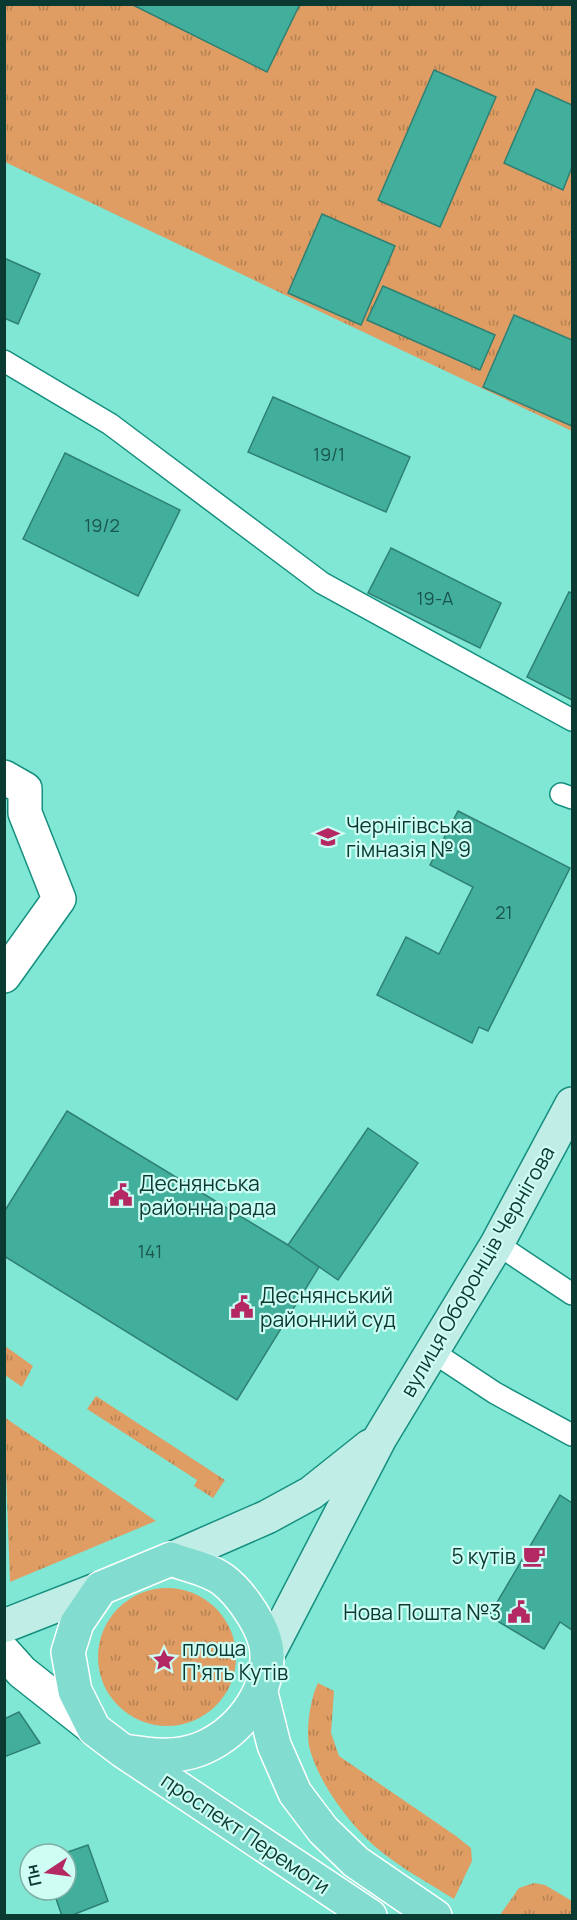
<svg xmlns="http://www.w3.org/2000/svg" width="577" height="1920" font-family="Manrope,sans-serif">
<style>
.grass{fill:url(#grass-tufts)}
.building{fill:#42ae9c;stroke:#2f8073;stroke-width:1.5}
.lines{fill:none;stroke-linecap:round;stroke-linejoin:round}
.service-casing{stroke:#168f7f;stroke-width:24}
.minor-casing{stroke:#168f7f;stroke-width:36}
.secondary-casing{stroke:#168f7f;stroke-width:36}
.primary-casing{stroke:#fff;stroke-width:36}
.service{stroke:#fff;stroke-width:21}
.minor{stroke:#fff;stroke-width:33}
.secondary{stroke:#c0eee7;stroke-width:33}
.primary{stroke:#82dcd0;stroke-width:33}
.labels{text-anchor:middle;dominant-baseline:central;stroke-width:4.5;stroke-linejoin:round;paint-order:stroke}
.number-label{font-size:18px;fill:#19574d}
.poi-label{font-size:21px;fill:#0b3a33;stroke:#cdfdf3;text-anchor:start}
.street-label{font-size:21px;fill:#0b3a33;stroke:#cdfdf3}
</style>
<defs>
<pattern id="grass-tufts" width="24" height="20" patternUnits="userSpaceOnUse" patternTransform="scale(1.5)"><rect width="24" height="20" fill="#df9d63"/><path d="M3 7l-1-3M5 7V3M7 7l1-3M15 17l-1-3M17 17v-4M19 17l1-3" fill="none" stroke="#b38152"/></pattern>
</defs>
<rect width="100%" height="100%" fill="#7fe7d4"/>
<g class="grass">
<path d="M 5,5 L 572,5 L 572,431 L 5,162 Z"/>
<path d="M 5,1346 L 33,1366 L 22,1387 L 5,1375 Z"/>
<path d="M 96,1396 L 225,1480 L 213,1498 L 194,1486 L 197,1480 L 87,1409 Z"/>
<path d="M 4,1417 L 156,1521 L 10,1582 Z"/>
<circle cx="167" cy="1657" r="69"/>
<path d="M 318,1683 L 334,1691 L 331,1733 L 339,1756 L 456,1836 L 471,1848 L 472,1861 L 454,1899 C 424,1880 389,1862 364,1836 C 342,1813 319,1781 310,1750 C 305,1733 310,1699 318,1683 Z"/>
<path d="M 534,1883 L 545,1885 L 572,1901 L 572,1915 L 500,1915 L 519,1888 Z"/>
</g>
<g class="building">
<path d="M 131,4 L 300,4 L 267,72 Z"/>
<path d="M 434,70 L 496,97 L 440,227 L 378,200 Z"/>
<path d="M 536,89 L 572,105 L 572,167 L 563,190 L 504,163 Z"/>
<path d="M 322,214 L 395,246 L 361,325 L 288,293 Z"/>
<path d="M 4,258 L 40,274 L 18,324 L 4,318 Z"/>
<path d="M 383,286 L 495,335 L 480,370 L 367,320 Z"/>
<path d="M 514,315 L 572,340 L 572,426 L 483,387 Z"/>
<path d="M 273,397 L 410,457 L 386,512 L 248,452 Z"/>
<path d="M 65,453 L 180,510 L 138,596 L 23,539 Z"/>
<path d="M 391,548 L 501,603 L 480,648 L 368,593 Z"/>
<path d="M 569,592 L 572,593 L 572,700 L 527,677 Z"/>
<path d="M 458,811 L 570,868 L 488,1031 L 479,1027 L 472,1043 L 377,995 L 406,937 L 439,954 L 473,887 L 430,865 Z"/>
<path d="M 67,1111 L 288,1245 L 319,1267 L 237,1400 L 4,1256 L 4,1212 Z"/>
<path d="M 368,1128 L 418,1163 L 338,1280 L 288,1245 Z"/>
<path d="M 560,1495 L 572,1503 L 572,1630 L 560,1622 L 544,1649 L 489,1616 Z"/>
<path d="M 19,1712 L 40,1743 L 4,1757 L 4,1719 Z"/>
<path d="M 88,1845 L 108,1901 L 70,1916 L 62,1916 L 53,1890 L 66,1890 L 66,1854 L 62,1854 Z"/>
</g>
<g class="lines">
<g class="service-casing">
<g id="service">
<path d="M 4,361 L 110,424 L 322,583 L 572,720"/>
<path d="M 561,794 L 572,798"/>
<path d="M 497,1244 L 572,1294"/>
<path d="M 433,1352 L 495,1393 L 572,1435"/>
</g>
</g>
<g class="minor-casing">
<g id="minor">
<path d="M 4,777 L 25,789 L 25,813 L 59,899 L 4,976"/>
<path d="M 4,1652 L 22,1672 L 94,1729"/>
</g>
</g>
<g class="secondary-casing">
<g id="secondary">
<path d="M 171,1559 L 267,1517 L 311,1493 L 370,1446"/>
<path d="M 4,1626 L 101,1588"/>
<path d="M 268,1654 L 380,1438 L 497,1244 L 572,1104"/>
</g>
</g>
<g class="primary-casing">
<g id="primary">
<path d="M 261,1693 L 274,1745 L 295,1793 L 323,1830 L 356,1862 L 435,1916"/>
<path d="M 123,1751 C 150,1755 174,1759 200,1749 C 237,1734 268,1696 267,1655 C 267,1630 241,1593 222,1579 C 208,1569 186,1565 171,1559 L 101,1588 L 77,1623 L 68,1652 L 75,1691 L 94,1729 L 123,1751 L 370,1916"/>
</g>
</g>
<use href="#service" class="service"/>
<use href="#minor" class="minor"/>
<use href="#secondary" class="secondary"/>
<use href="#primary" class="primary"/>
</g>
<defs>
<g id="school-bare" transform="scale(1.8)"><path d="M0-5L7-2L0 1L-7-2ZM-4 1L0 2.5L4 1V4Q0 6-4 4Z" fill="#b42963" stroke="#cdfdf3" stroke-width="2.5" paint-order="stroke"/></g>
<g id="civic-bare" transform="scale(1.8)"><path d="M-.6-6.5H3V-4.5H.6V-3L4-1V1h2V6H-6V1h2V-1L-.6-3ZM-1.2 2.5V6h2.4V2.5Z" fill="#b42963" stroke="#cdfdf3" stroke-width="2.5" paint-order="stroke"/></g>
<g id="cafe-bare" transform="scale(1.8)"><path d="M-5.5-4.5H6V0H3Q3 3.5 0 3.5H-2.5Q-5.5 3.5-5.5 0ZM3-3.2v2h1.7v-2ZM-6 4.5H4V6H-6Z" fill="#b42963" stroke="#cdfdf3" stroke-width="2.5" paint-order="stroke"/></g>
<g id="sight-bare" transform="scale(1.8)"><path d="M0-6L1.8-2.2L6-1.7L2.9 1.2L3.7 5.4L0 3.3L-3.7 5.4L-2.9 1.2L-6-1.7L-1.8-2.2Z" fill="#b42963" stroke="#cdfdf3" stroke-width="2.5" paint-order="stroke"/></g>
</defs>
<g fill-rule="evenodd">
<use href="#school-bare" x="328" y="837"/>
<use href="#civic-bare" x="121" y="1195"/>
<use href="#civic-bare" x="242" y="1307"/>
<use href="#cafe-bare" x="534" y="1556"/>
<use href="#civic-bare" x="519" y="1612"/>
<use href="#sight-bare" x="164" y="1660"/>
</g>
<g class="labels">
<g class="number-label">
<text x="329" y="454">19/1</text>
<text x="102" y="525">19/2</text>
<text x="435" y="598">19-А</text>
<text x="504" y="912">21</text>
<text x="150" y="1251">141</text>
</g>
<g class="poi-label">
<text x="346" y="825">Чернігівська<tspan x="346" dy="24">гімназія № 9</tspan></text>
<text x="139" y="1183">Деснянська<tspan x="139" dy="24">районна рада</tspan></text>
<text x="260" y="1295">Деснянський<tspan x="260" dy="24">районний суд</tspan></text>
<text x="516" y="1556" text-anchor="end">5 кутів</text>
<text x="501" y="1612" text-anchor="end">Нова Пошта №3</text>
<text x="182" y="1648">площа<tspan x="182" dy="24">Пʼять Кутів</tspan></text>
</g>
<g class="street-label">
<text transform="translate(477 1271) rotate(-60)">вулиця Оборонців Чернігова</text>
<text transform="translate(246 1833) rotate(34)">проспект Перемоги</text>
</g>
</g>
<rect width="577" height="1920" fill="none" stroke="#0b3a33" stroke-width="12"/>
<g transform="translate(48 1872) rotate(257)"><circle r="28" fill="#cdfdf3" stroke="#7fafa6" stroke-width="1.5"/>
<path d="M0-4.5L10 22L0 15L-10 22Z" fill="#b42963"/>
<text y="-9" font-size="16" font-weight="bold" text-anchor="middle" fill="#0b3a33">Пн</text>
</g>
</svg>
